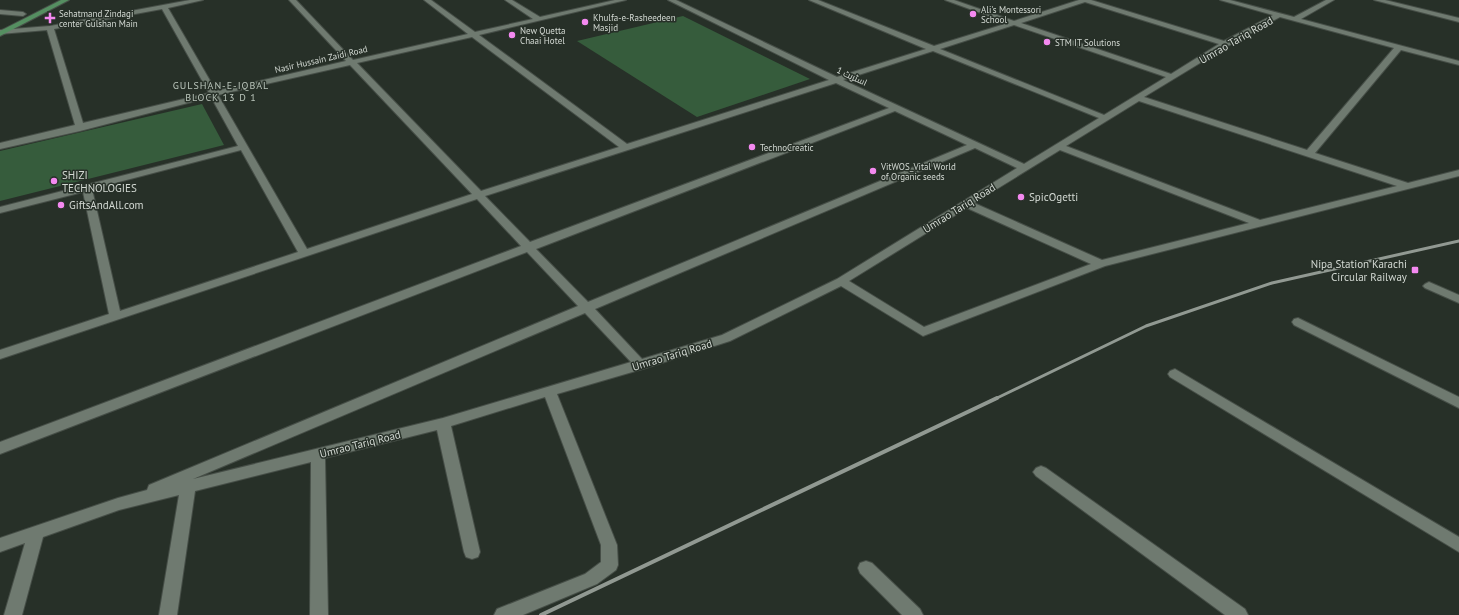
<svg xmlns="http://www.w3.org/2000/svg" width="1459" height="615" font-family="'PT Sans',Cairo,sans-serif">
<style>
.green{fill:#365c3c}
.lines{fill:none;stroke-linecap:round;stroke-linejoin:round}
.minor-casing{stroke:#464e47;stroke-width:2}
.major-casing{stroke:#464e47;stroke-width:2}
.minor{fill:#6f7a70;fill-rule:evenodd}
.major{fill:#558f61;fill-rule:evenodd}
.rail-far1{stroke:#919992;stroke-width:3}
.rail{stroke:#919992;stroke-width:4}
.poi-dot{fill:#f489f0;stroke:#273028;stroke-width:1.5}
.labels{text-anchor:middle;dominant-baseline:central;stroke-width:3;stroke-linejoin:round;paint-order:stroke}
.far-poi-label{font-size:9px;fill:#d3d9d3;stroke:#273028;text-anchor:start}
.far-street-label{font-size:9px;fill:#d3d9d3;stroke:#273028}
.far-neighbourhood-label{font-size:10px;letter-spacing:1px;fill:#b9c4ba;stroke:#273028}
.street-label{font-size:11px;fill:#d3d9d3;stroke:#273028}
.poi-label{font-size:11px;fill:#d3d9d3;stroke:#273028;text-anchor:start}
</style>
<rect width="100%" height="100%" fill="#273028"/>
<g class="green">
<path d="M 683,16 L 810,79 L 697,117 L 577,41 Z"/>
<path d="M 202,104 L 224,145 L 0,201 L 0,151 Z"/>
</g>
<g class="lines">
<g class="minor-casing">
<g id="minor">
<path d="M 190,0 L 203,0 L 168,8 L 216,91 L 346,61 L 289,0 L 296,0 L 353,60 L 468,34 L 424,0 L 431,0 L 475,32 L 533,19 L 505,0 L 512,0 L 540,17 L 615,0 L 626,0 L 479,35 L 627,144 L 829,80 L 668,0 L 676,0 L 837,77 L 926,49 L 809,0 L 818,0 L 934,46 L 1008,23 L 945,0 L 954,0 L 1014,21 L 1079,0 L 1091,0 L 1224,41 L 1273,15 L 1220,0 L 1230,0 L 1294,17 L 1326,0 L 1334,0 L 1301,19 L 1459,61 L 1459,65 L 1401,50 L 1315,153 L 1408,183 L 1459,170 L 1459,176 L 1105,266 L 923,336 L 841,286 L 730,341 L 646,368 L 557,394 L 617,545 L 618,565 L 616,570 L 597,584 L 523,615 L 494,615 L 497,609 L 585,574 L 601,562 L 601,545 L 545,397 L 451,426 L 480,552 L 478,557 L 472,559 L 466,557 L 464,552 L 437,430 L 325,458 L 328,615 L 310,615 L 311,462 L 195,491 L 177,615 L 159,615 L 179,495 L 119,510 L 43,537 L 22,615 L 4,615 L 25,543 L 0,552 L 0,538 L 118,498 L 147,490 L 149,485 L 578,306 L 527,252 L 0,454 L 0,442 L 521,246 L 477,199 L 0,359 L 0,350 L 109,314 L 83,192 L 0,213 L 0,207 L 238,146 L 211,97 L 80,131 L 0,149 L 0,143 L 75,125 L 47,30 L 0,34 L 0,30 L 50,26 ZM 1085,2 L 1219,44 L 1171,74 L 1021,23 ZM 162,9 L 209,93 L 83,123 L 54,29 ZM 1280,17 L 1394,48 L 1307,150 L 1144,97 L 1228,46 ZM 1014,25 L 1166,77 L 1104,115 L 940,49 ZM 472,37 L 619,147 L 481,191 L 357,63 ZM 933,51 L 1099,118 L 1024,164 L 843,80 ZM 350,65 L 472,194 L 307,249 L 218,95 ZM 836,83 L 889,108 L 530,242 L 485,196 ZM 1139,101 L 1397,186 L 1260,220 L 1066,146 ZM 895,111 L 967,145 L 588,302 L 536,249 ZM 975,148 L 1017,168 L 837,279 L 722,335 L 642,359 L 595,309 ZM 241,150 L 298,252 L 120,311 L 92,189 ZM 1060,150 L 1249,223 L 1102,260 L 974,203 ZM 967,208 L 1091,264 L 924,327 L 849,281 ZM 585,313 L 631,362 L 443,418 L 193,479 Z"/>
<path d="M 1374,0 L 1385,0 L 1459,18 L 1459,22 Z"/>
<path d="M 0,10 L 23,12 L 26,14 L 23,16 L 0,14 Z"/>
<path d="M 1429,282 L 1459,295 L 1459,303 L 1425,288 L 1423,286 L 1425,284 Z"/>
<path d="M 1298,318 L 1459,397 L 1459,408 L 1294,325 L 1292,322 L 1294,319 Z"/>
<path d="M 1175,369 L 1459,537 L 1459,552 L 1170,377 L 1168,374 L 1170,371 Z"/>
<path d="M 1041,466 L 1046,468 L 1245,609 L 1248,615 L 1225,615 L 1036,476 L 1033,472 L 1036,468 Z"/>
<path d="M 866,561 L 872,563 L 920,609 L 923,615 L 902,615 L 860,573 L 858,568 L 860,563 Z"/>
</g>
</g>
<g class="major-casing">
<path id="major" d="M 61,0 L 69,0 L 0,36 L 0,31 Z"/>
</g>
<use href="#minor" class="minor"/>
<use href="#major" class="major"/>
<path class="rail-far1" d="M 995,399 L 1146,326 L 1272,283 L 1459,241"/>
<path class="rail" d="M 541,615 L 997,398"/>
</g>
<g class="poi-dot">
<circle cx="973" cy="14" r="4"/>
<path d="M48 12h4v4h4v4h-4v4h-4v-4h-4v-4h4z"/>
<circle cx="585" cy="22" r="4"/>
<circle cx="512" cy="35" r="4"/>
<circle cx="1047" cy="42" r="4"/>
<circle cx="752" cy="147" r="4"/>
<circle cx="873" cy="171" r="4"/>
<circle cx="54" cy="181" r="4"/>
<circle cx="1021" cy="197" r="4"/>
<circle cx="61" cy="205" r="4"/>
<rect x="1411" y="266" width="8" height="8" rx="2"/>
</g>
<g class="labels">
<g class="far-poi-label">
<text x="981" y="9">Ali's Montessori<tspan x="981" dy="10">School</tspan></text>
<text x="59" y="13">Sehatmand Zindagi<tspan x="59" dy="10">center Gulshan Main</tspan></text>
<text x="593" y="17">Khulfa-e-Rasheedeen<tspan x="593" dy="10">Masjid</tspan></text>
<text x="520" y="30">New Quetta<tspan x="520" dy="10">Chaai Hotel</tspan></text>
<text x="1055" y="42">STM IT Solutions</text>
<text x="760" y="147">TechnoCreatic</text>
<text x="881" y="166">VitWOS_Vital World<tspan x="881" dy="10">of Organic seeds</tspan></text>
</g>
<g class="far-street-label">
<text transform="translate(321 59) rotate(-13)">Nasir Hussain Zaidi Road</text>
<text transform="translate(852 76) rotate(25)">اسٹریٹ 1</text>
</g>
<g class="far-neighbourhood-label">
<text x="221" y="85">GULSHAN-E-IQBAL<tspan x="221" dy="12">BLOCK 13 D 1</tspan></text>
</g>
<g class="street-label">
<text transform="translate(1236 40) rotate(-30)">Umrao Tariq Road</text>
<text transform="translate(959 208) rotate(-32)">Umrao Tariq Road</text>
<text transform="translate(672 355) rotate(-17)">Umrao Tariq Road</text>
<text transform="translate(360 444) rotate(-14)">Umrao Tariq Road</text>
</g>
<g class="poi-label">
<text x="62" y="175">SHIZI<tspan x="62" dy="13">TECHNOLOGIES</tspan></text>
<text x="1029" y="197">SpicOgetti</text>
<text x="69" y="205">GiftsAndAll.com</text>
<text x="1407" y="264" text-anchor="end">Nipa Station Karachi<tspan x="1407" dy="13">Circular Railway</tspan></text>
</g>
</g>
</svg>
